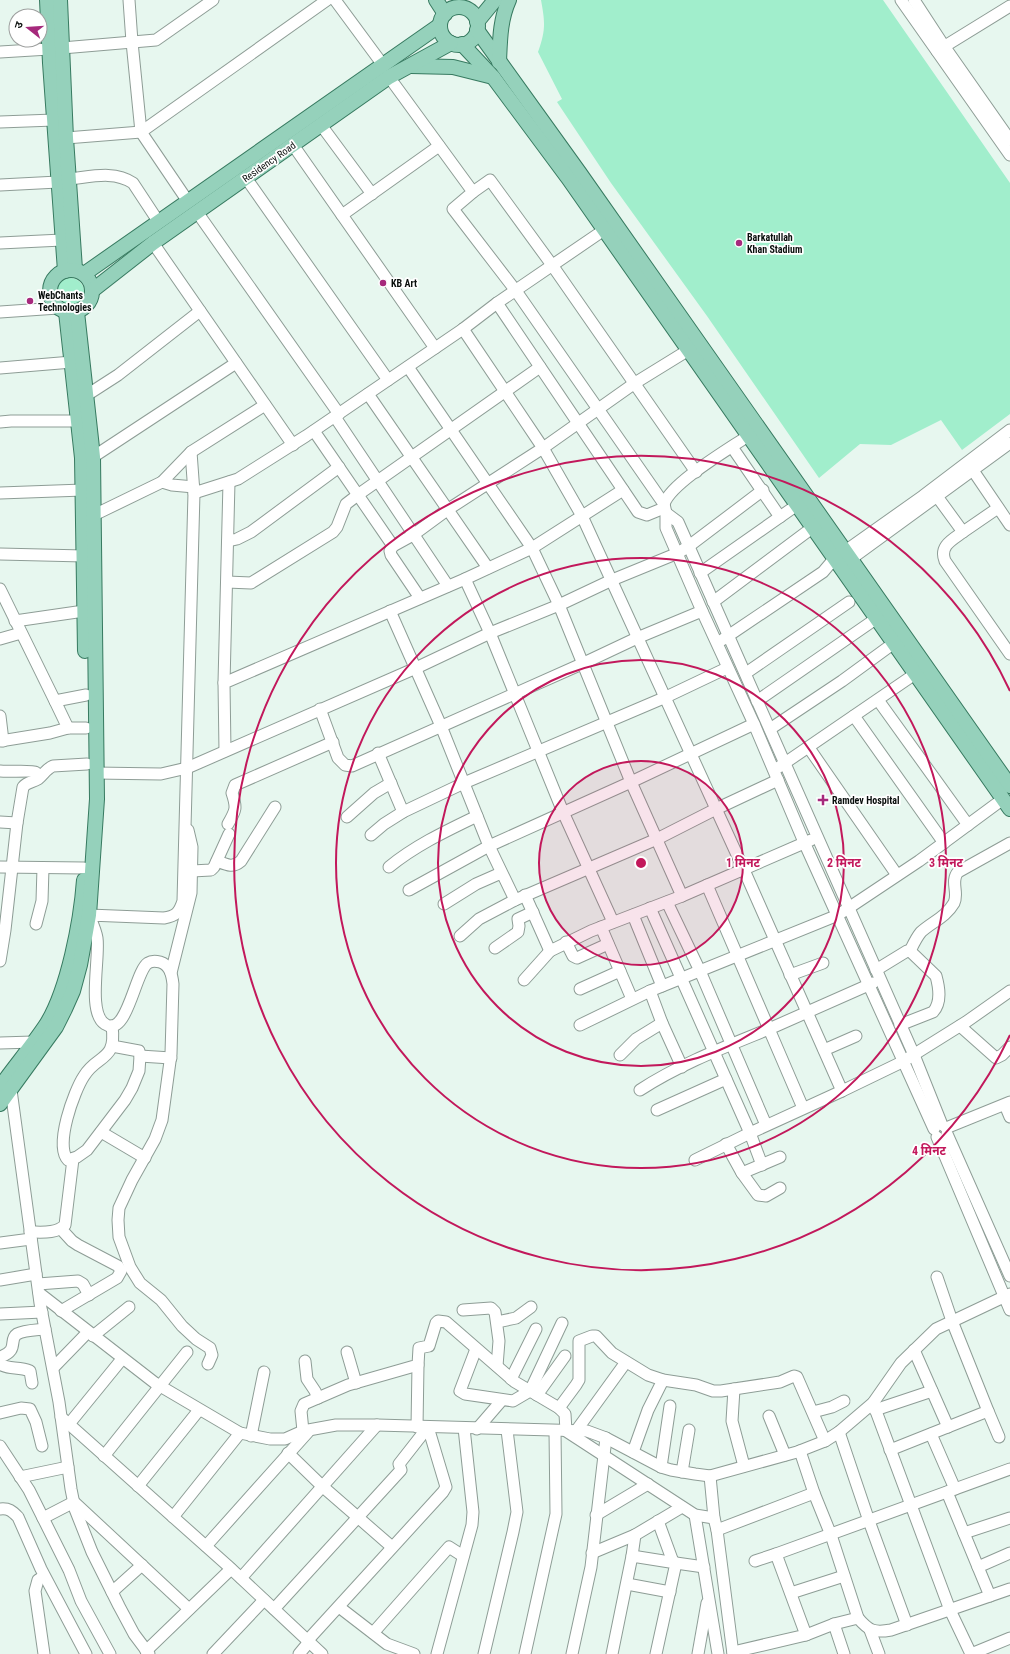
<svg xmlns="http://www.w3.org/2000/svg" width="1010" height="1654" font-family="'Roboto Condensed','Noto Sans Devanagari',sans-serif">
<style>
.green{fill:#a1eecc}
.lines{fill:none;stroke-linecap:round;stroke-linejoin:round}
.minor-casing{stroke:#8e9d96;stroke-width:13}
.major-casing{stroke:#377a60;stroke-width:16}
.minor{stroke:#fff;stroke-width:11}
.major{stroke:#95d1bb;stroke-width:14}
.ring{fill:none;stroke:#c2185b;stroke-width:2}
.poi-dot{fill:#a6297c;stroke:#fff;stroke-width:1.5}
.labels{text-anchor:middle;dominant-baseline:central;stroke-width:3.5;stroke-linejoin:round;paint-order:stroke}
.street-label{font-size:10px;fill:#0a0f0d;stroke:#fff}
.poi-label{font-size:10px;font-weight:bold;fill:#0a0f0d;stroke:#fff;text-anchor:start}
.centre{fill:#c2185b;stroke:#fff;stroke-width:2}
.ring-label{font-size:12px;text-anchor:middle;font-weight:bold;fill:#c2185b;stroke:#fff;stroke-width:3.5;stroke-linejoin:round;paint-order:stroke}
</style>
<rect width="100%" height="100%" fill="#e7f7ef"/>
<g class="green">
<path d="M 541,0 L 883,0 L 1010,183 L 1010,414 L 962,450 L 941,420 L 891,445 L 860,444 L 819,478 L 707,316 L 611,183 L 557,102 L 562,99 L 538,52 C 546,30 545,22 541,0 Z"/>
<circle cx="70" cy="292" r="14"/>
</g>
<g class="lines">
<g class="minor-casing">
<g id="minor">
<path d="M 129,0 L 132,42 L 141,132 L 187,200"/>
<path d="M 335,0 L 383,65"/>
<path d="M 901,0 L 1010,155"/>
<path d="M 914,0 L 944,46 L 1010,140"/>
<path d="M 62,48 L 156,40 L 213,0"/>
<path d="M 937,51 L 1010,6"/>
<path d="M 0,52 L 49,49"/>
<path d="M 389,77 L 473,192 L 453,209 L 516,291 L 664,504 L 666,513 L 666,528 L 702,611 L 754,724 L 804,842 L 934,1129"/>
<path d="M 0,122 L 54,120"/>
<path d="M 321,125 L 372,194"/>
<path d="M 66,138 L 141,132 L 327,0"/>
<path d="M 293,145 L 435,348"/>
<path d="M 246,178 L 388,380"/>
<path d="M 69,179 C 90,177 114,170 133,183 L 158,221"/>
<path d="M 0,185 L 58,182"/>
<path d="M 473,192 L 490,180 L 552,265 L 696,472"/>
<path d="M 197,212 L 339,414"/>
<path d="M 342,215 L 439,146"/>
<path d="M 0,243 L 62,240"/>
<path d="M 153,243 L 293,445"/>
<path d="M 497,303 L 638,512 L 647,515 L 664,508"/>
<path d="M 0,312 L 58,308"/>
<path d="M 463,329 L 543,448 L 582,516 L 744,870 L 842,1091 L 902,1062 L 966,1022 L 1010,991"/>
<path d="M 408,367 L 532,548 L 559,605 L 631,782 L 682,896"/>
<path d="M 0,368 L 72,362"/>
<path d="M 368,394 L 488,568"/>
<path d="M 87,395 L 118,375 L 200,311"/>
<path d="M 335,417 L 448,586"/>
<path d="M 0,422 L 11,421 L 78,421"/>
<path d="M 314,431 L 393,546"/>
<path d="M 732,447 L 780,517"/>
<path d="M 191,452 L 194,493 L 183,901 C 179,913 176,916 164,918 L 89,915 C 92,922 96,931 97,938 C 100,958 87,1013 105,1024 C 127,1039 135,971 148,963 C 151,961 156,961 160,962 C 170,965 172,975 173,984 L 171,1054 L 162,1120 L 155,1139 L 132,1180 L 119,1208 L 118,1220 L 119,1237 L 130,1267 L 140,1283 L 161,1300 L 182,1326 L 196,1339 L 210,1348 L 212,1355 L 208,1364"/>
<path d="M 93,457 L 236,363"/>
<path d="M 972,469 L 1010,525"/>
<path d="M 162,482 L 191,452 L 265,405"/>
<path d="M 0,493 L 83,490"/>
<path d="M 194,493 L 238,479 L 306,436 L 463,329 L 497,303 L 604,230"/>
<path d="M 936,495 L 963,532 L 998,508"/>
<path d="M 664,504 C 671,483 729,449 748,436"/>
<path d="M 666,513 L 678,522 L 914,1055 L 942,1125"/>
<path d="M 94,515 L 162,482 L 172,485 L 194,487"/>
<path d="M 963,532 C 952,540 939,546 945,561 L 1010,654"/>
<path d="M 228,541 L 237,539 L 251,532 L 339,467"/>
<path d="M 0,554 L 84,556"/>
<path d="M 844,564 L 1010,443"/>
<path d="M 700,573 L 797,505"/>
<path d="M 465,579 L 490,633 L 563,812 L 613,922"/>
<path d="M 227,582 L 251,583 L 333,532 L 337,527 L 346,504 L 359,494 L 540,367"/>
<path d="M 0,589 L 55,701 L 86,695"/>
<path d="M 420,598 L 391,555 L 390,551 L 393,546 L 413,535 L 447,510 L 543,448 L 635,383 L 695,346"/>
<path d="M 713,602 L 812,528"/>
<path d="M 390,611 L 441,726 L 489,846 L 515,900"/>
<path d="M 15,621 L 84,611"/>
<path d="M 0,639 L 21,633"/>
<path d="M 722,640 L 823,572 L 834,559 L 923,496 L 1010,430"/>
<path d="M 746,673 L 849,602"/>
<path d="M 224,683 L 229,482"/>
<path d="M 878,700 L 968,825"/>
<path d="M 55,701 L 68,728"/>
<path d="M 757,701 L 877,618"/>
<path d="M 320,709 L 338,758 L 345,765 L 352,766 L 584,663 L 637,638 L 702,611"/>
<path d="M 0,716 L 3,741"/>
<path d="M 854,716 L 944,843"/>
<path d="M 770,729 L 842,681 L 894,643"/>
<path d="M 0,741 L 50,733 L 68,728 L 86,728"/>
<path d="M 809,748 L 897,875"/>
<path d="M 225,751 L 224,683 L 465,579 L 532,548 L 623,490"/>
<path d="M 378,753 L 403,812"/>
<path d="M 779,767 L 915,674"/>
<path d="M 0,771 C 7,772 32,770 35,772 C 37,773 38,775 40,776"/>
<path d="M 96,773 L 161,774 L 187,768 L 416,668 L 490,633 L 559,605 L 612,580 L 678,553 L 689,546 L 763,490"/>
<path d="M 347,817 L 374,793 L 391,783"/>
<path d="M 0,822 L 17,823"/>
<path d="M 228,824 C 236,810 237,808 232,793 L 235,785 L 333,742"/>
<path d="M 371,835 L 384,824 L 403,812 L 464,783 L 666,697 L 727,668"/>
<path d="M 217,861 C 227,865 233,868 241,861 L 275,807"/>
<path d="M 0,867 L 84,868"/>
<path d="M 389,867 C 416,845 446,831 477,816"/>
<path d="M 192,871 L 211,870 L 214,867 L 229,834"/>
<path d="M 409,890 L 489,846 L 631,782 L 754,724"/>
<path d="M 525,895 L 550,951 L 591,931 L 682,896 L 811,840"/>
<path d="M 667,902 L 700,971 L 766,1125"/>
<path d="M 444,904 L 476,884 L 501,873"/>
<path d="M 650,908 L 750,1133 L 842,1091"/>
<path d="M 633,915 L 662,986"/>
<path d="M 36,924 L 42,901 L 43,868"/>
<path d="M 601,927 L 632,999"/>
<path d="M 460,936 L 479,919 L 515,900 L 657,839 L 716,809 L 778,780"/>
<path d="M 566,942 L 573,956 L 577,958 L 608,944"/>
<path d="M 495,948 L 518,932 L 519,926 L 518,919 L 533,912"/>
<path d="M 910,951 C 913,945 916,938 921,932 C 932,922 946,917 954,903 C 959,893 950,881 958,872 L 1010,843"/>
<path d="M 0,961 L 5,930 L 17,823 L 23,787 C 27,782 33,782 38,779 C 44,774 46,769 53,766 L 87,764"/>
<path d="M 876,970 L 907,951 L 910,951 L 936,976 C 939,987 942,1002 933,1012 L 900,1025"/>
<path d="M 171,973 L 191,893 L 192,847 L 188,830"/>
<path d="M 790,975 L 823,963"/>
<path d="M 524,980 L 550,951"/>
<path d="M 580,989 L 620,971"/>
<path d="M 650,991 L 662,1023 L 682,1067"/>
<path d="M 580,1025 L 650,991 L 838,915 L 919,861 L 1003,799"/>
<path d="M 112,1026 C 117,1062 97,1054 84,1076 C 74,1091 54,1146 68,1160 L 77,1157 L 87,1150 L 125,1100 L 132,1088 L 139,1071 L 140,1056 L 139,1051 L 112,1046"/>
<path d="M 960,1026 L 996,1058 L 1002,1055 L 1010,1047"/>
<path d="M 0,1043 L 33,1042"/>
<path d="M 824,1050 L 856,1036"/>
<path d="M 620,1055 L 636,1039 L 662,1023"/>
<path d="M 140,1056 L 171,1058"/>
<path d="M 11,1090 L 40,1303 L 59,1402 L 71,1489 L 75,1509 L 92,1552 L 119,1606 L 134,1634 L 149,1654"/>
<path d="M 640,1090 C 680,1064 725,1047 769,1029 L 707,885"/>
<path d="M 1005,1105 L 1010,1117"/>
<path d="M 803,1108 L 769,1029 L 873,983"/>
<path d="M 657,1110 L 726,1079"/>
<path d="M 946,1128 L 1010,1102"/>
<path d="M 101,1132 L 145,1158"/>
<path d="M 947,1134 L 1010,1276"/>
<path d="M 937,1137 L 1010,1310"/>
<path d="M 726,1144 L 742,1173 L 758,1195 L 766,1196 L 780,1188"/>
<path d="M 695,1160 L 750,1133 L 762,1165"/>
<path d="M 742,1173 L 780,1157"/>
<path d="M 61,1229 L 72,1241 L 78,1245 L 118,1266 L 121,1271 L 117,1278 L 61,1311"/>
<path d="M 30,1232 C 41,1232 56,1234 65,1225 L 73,1159"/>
<path d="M 0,1243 L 31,1239"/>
<path d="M 0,1280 L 36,1274"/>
<path d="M 38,1284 L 78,1281 L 83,1284 L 89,1295"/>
<path d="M 39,1293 L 155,1383 L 240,1433 L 270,1439 L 285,1439 L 303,1431 L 336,1425 L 377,1425 L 587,1431 L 606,1438 L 661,1467 L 671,1470 L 695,1474 L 710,1476 L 797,1452 L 825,1441 L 839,1432 L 873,1403 L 901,1363 L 936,1329 L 1010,1294"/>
<path d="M 463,1310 L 491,1308 L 495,1312 L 499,1341 L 497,1366"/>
<path d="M 0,1314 L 42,1312"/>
<path d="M 497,1322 L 516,1318 L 531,1307"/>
<path d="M 93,1336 L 129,1307"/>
<path d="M 476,1349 L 460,1391 L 465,1394 L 513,1401 L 530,1391 L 562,1323"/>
<path d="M 914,1350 L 948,1427"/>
<path d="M 347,1352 L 356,1383"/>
<path d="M 0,1357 C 20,1350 8,1340 17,1334 C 24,1330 37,1330 45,1329"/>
<path d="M 305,1361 L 307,1379 L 315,1391 L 318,1398"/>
<path d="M 0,1364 C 8,1370 19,1366 30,1371 L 32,1383"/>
<path d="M 53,1368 L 88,1332"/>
<path d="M 511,1379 L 536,1329"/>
<path d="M 734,1389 L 732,1421 L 744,1466"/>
<path d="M 537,1395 L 565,1356"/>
<path d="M 873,1403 L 950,1610 L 971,1654"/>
<path d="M 559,1408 L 576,1385 L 579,1380 L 579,1341 L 592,1336 L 596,1336 L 612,1353 L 648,1375 L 663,1380 L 696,1385 L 713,1391 L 721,1391 L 780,1382 L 794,1376 L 797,1377 L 825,1441"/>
<path d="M 875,1410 L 932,1391"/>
<path d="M 988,1411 L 999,1437"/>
<path d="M 813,1412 L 832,1407 L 844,1401"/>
<path d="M 0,1413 L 21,1408 L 30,1409 L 36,1422 L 42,1446"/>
<path d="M 769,1416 L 785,1455"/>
<path d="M 61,1417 L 227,1565 L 322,1654"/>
<path d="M 69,1424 L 122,1359"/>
<path d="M 417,1427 L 418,1365"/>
<path d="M 477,1429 L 502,1400"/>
<path d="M 303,1431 L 301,1411 L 304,1404 L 348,1385 L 418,1365 L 419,1348 L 429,1346 L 436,1323 L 438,1321 L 446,1322 L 515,1382 L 559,1408 L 565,1414 L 566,1431 L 695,1515 L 714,1518"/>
<path d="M 576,1431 L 626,1362"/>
<path d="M 839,1432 L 869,1521 L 907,1625"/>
<path d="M 931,1434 L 955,1489"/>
<path d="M 251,1436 L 264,1372"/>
<path d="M 0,1446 L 29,1490 L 69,1570 L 81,1601 L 110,1654"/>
<path d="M 890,1450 L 988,1411 L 952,1321 L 937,1277"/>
<path d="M 633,1452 L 648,1410 L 663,1380"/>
<path d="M 288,1453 L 322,1486 L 392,1547"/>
<path d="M 104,1456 L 187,1352"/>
<path d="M 661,1467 L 670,1406"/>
<path d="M 682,1472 L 689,1430"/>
<path d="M 710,1476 L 714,1518 L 717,1530 L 733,1654"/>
<path d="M 20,1477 L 68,1467"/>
<path d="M 138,1486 L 199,1410"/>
<path d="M 947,1492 L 990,1596"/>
<path d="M 814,1493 L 831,1535 L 858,1618"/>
<path d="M 0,1509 C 9,1508 12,1511 18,1517 L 41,1569 L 86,1654"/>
<path d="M 596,1515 L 648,1484"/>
<path d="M 695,1515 L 718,1654"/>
<path d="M 173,1517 L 240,1433"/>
<path d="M 43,1518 L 74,1502 L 189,1609"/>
<path d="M 658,1521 L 673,1562"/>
<path d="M 717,1530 L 814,1493 L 800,1451"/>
<path d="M 964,1533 L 1010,1518"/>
<path d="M 206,1546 L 308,1432"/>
<path d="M 592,1553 L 635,1535 L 682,1507"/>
<path d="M 632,1556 L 635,1535"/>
<path d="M 755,1561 L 776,1554"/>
<path d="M 676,1563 L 704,1567"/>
<path d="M 978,1567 L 1010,1553"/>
<path d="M 241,1578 L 377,1425"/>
<path d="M 627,1584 L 670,1592"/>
<path d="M 112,1592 L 142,1565"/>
<path d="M 791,1593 L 844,1576"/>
<path d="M 339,1607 L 387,1644 L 414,1654"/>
<path d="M 274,1609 L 401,1470 L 399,1464 L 428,1427"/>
<path d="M 834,1624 L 844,1654"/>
<path d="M 870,1630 L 879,1654"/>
<path d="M 373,1633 L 449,1547 L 463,1556"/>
<path d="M 806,1635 L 834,1624 L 858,1618 C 869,1631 874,1633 891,1630 L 1010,1589"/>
<path d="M 307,1641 L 443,1492 L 446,1487 L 428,1427"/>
<path d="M 146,1651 L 231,1569"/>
<path d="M 733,1652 L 806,1635 L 776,1554 L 1010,1469"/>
<path d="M 44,1654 L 35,1591 L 38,1580 L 44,1576"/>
<path d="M 213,1654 L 264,1600"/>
<path d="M 299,1654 L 309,1642"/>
<path d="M 437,1654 L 472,1525 L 473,1512 L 464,1428"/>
<path d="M 484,1654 L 513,1532 L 517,1512 L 507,1430"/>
<path d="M 525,1654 L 556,1514 L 555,1431"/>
<path d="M 572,1654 L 591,1567 L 606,1438"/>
<path d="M 612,1654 L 632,1556 L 676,1563 L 656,1654"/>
<path d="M 698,1654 L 707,1603"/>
<path d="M 971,1654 L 1010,1638"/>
</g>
</g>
<g class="major-casing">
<g id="major">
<path d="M 47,0 L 50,63 L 65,271"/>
<path d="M 60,0 L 66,138 L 75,269"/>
<path d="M 436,0 L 445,14"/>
<circle cx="459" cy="26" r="19"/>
<path d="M 477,22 L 495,0"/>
<path d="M 477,30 L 579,172 L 1010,786"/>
<path d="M 462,44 L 493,77 L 568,178 L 1010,809"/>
<path d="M 499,62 C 500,40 500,20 509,0"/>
<path d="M 411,66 L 453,67 L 493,77"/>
<circle cx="71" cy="291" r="21"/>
<path d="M 84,274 L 440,25"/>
<path d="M 93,290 L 153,243 L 389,77 L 451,43"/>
<path d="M 66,312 L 82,458 L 85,651"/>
<path d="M 0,1087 C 15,1066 32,1046 46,1025 C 68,990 81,921 84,880"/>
<path d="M 0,1104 L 56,1027 L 65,1009 L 73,991 L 80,965 L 89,915 L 97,799 L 93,457 L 77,312"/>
</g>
</g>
<use href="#minor" class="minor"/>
<use href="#major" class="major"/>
</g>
<circle cx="641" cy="863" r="102" fill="#c2185b" fill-opacity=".12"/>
<g class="ring">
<circle cx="641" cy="863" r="102"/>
<circle cx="641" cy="863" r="203"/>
<circle cx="641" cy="863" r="305"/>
<path d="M1010 1035A407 407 0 1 1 1010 691"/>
</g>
<g class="poi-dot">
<circle cx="739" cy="243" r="4"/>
<circle cx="383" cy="283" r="4"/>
<circle cx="30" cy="301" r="4"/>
<path d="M821 794h4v4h4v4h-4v4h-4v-4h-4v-4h4z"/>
</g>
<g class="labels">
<g class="street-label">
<text transform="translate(269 162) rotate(-35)">Residency Road</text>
</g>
<g class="poi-label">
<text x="747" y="237">Barkatullah<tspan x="747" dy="12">Khan Stadium</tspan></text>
<text x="391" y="283">KB Art</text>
<text x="38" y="295">WebChants<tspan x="38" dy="12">Technologies</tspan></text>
<text x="832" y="800">Ramdev Hospital</text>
</g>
</g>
<circle cx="641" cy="863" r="6" class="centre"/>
<g class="ring-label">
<text x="743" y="867">1 मिनट</text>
<text x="844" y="867">2 मिनट</text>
<text x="946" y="867">3 मिनट</text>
<text x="929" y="1155">4 मिनट</text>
</g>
<g transform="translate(28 28) rotate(287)"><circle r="19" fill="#ffffff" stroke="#9d9f9e"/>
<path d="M0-3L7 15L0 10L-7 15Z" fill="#a6297c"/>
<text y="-6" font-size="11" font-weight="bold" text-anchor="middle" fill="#0a0f0d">उ</text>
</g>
</svg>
